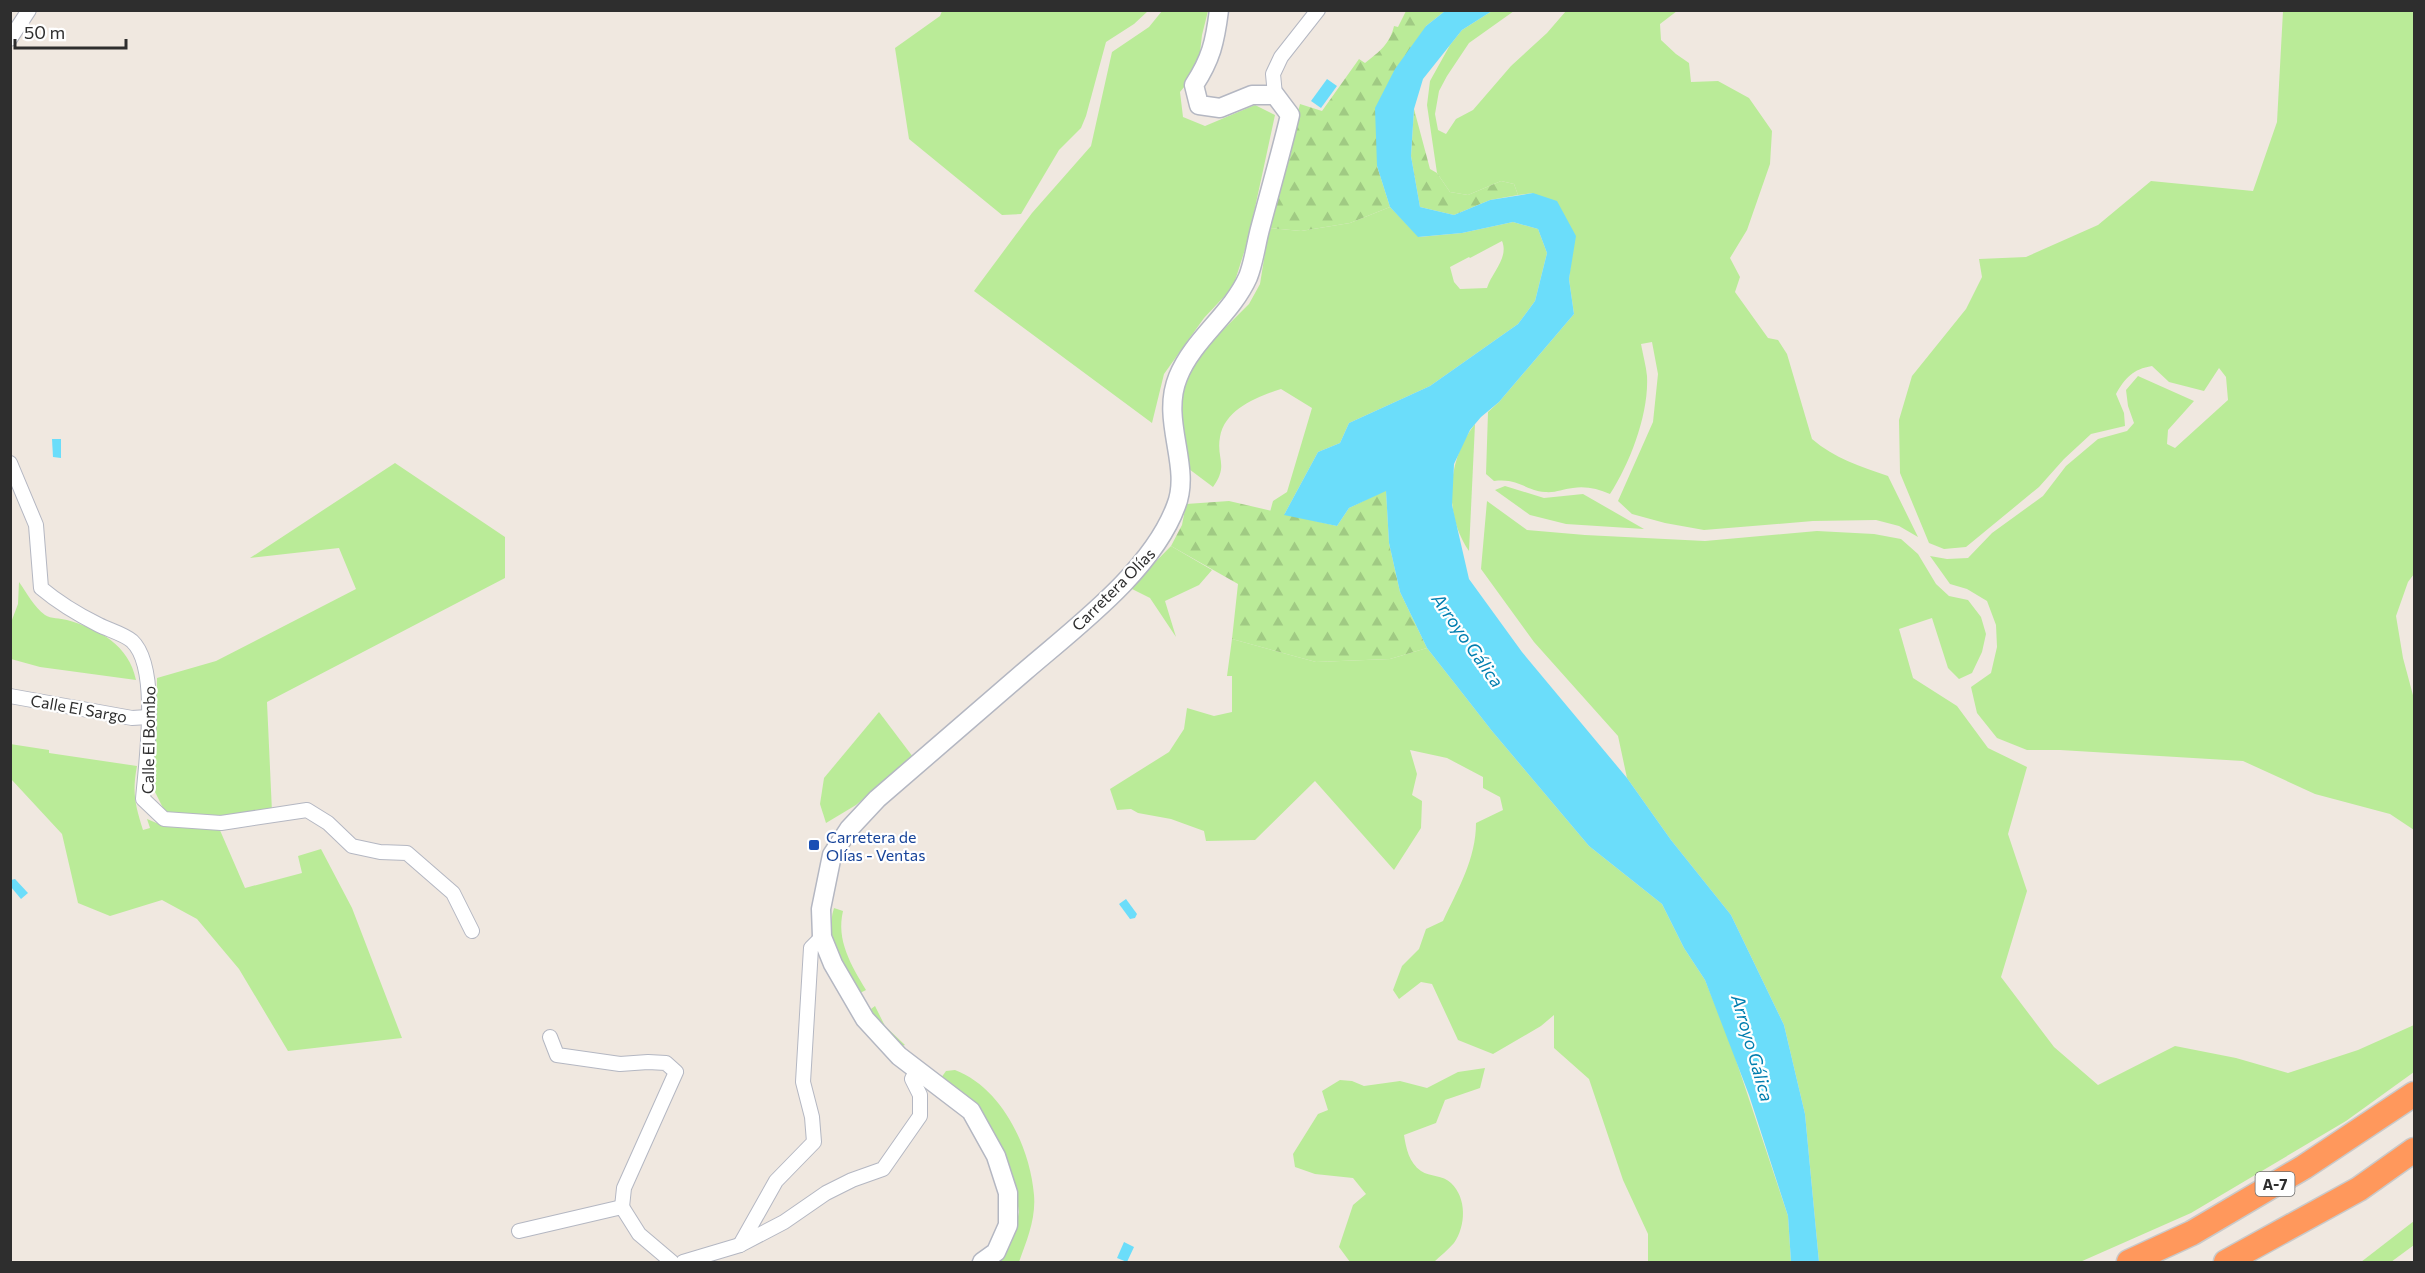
<svg xmlns="http://www.w3.org/2000/svg" width="2425" height="1273" font-family="Commissioner,sans-serif">
<style>
.grass{fill:#baeb98;fill-rule:evenodd}
.forest{fill:url(#forest-firs)}
.water{fill:#6bddfa}
.lines{fill:none;stroke-linecap:round;stroke-linejoin:round}
.minor-casing{stroke:#b4b7c2;stroke-width:16}
.secondary-casing{stroke:#b4b7c2;stroke-width:21}
.motorway-casing{stroke:#c9c9c9;stroke-width:27}
.minor{stroke:#fff;stroke-width:14}
.secondary{stroke:#fff;stroke-width:18}
.motorway{stroke:#ff985c;stroke-width:24}
.transit-dot{fill:#1a4fb4;stroke:#fff;stroke-width:2}
.labels{text-anchor:middle;dominant-baseline:central;stroke-width:4.5;stroke-linejoin:round;paint-order:stroke}
.shield{fill:#fff;stroke:#6d6d6d;stroke-width:1.5}
.shield-label{font-size:15px;font-weight:bold;fill:#2e2e2e}
.street-label{font-size:16px;fill:#2e2e2e;stroke:#fff}
.transit-label{font-size:16px;fill:#164399;stroke:#fff;text-anchor:start}
.water-label{font-size:18px;font-style:italic;fill:#017eaf;stroke:#fff}
</style>
<defs>
<pattern id="forest-firs" width="22" height="20" patternUnits="userSpaceOnUse" patternTransform="scale(1.5)"><rect width="22" height="20" fill="#baeb98"/><path d="M5 1l3.5 6h-7zM16 11l3.5 6h-7z" fill="#a0ca83"/></pattern>
</defs>
<rect width="100%" height="100%" fill="#f0e8e0"/>
<g class="grass">
<path d="M 942,11 L 1148,11 L 1134,24 L 1106,42 L 1086,116 L 1081,128 L 1059,150 L 1021,214 L 1002,215 L 909,139 L 895,48 L 940,16 Z"/>
<path d="M 1162,11 L 1208,11 L 1202,35 L 1198,70 L 1180,92 L 1183,117 L 1205,126 L 1255,105 L 1275,115 L 1248,240 L 1233,287 L 1204,318 L 1164,374 L 1152,423 L 974,291 L 1032,213 L 1091,146 L 1112,52 L 1149,27 Z"/>
<path d="M 1492,11 L 1514,11 L 1469,43 L 1447,76 L 1439,91 L 1435,114 L 1438,130 L 1446,134 L 1456,119 L 1473,110 L 1511,66 L 1547,33 L 1566,11 L 1677,11 L 1660,24 L 1661,40 L 1676,54 L 1689,63 L 1691,82 L 1718,81 L 1749,98 L 1772,131 L 1770,164 L 1747,230 L 1730,258 L 1740,277 L 1735,292 L 1768,338 L 1778,340 L 1787,354 L 1812,439 C 1834,458 1861,467 1888,476 L 1918,537 L 1899,526 L 1876,520 L 1813,521 L 1704,530 L 1665,523 L 1632,514 L 1618,501 L 1653,422 L 1658,374 L 1652,342 L 1641,344 C 1643,355 1646,366 1647,376 C 1649,414 1630,463 1610,494 C 1598,489 1586,486 1573,488 C 1562,489 1556,493 1545,492 C 1524,490 1519,478 1494,481 L 1486,474 L 1488,412 L 1499,402 L 1574,314 L 1569,279 L 1571,261 L 1533,193 L 1518,195 L 1514,184 L 1501,181 L 1468,195 L 1450,192 L 1437,173 L 1427,105 L 1430,81 L 1450,45 L 1462,30 Z"/>
<path d="M 2283,11 L 2414,11 L 2414,574 L 2408,582 L 2396,616 L 2403,658 L 2414,699 L 2414,830 L 2390,814 L 2315,794 L 2243,761 L 2060,750 L 2027,750 L 1997,738 L 1977,713 L 1971,687 L 1991,673 L 1997,647 L 1996,625 L 1987,601 L 1967,589 L 1950,584 L 1930,556 L 1947,559 L 1968,558 L 1992,533 L 2043,496 L 2066,466 L 2098,439 L 2127,431 L 2134,423 L 2128,406 L 2126,390 L 2138,376 L 2194,401 L 2168,430 L 2167,444 L 2175,448 L 2228,400 L 2226,377 L 2219,368 L 2204,391 L 2169,382 L 2152,366 C 2133,369 2125,378 2116,394 L 2124,413 L 2125,426 L 2091,434 L 2064,459 L 2039,487 L 1966,547 L 1944,549 L 1929,543 L 1900,473 L 1899,420 L 1912,376 L 1966,309 L 1982,277 L 1979,259 L 2026,257 L 2098,225 L 2151,181 L 2253,191 L 2277,122 Z"/>
<path d="M 1390,207 L 1419,237 L 1462,233 L 1513,222 L 1538,229 L 1547,253 L 1535,301 L 1518,324 L 1430,386 L 1349,423 L 1340,443 L 1318,452 L 1284,515 L 1270,512 L 1273,501 L 1287,492 L 1312,408 L 1281,389 C 1257,397 1225,409 1220,437 C 1216,459 1229,465 1213,487 L 1189,469 L 1179,401 L 1190,370 L 1215,338 L 1249,304 L 1260,284 L 1269,228 L 1301,231 L 1350,223 ZM 1502,241 C 1509,258 1492,272 1487,288 L 1460,289 L 1454,282 L 1450,267 L 1469,257 L 1470,258 Z"/>
<path d="M 1475,424 L 1469,551 C 1443,514 1447,459 1475,424 Z"/>
<path d="M 395,463 L 505,537 L 505,578 L 267,702 L 272,812 L 215,817 L 165,812 L 154,790 L 152,769 L 156,739 L 157,678 L 216,661 L 356,589 L 339,548 L 250,558 Z"/>
<path d="M 1505,486 L 1544,498 L 1583,494 L 1644,529 L 1566,524 L 1530,515 L 1495,490 Z"/>
<path d="M 1487,501 L 1527,530 L 1585,535 L 1705,541 L 1817,531 L 1874,534 L 1901,539 L 1918,554 L 1936,584 L 1949,596 L 1968,600 L 1981,617 L 1986,634 L 1982,652 L 1972,673 L 1959,679 L 1948,668 L 1932,618 L 1899,629 L 1913,678 L 1957,706 L 1988,748 L 2027,767 L 2008,834 L 2027,891 L 2001,977 L 2054,1047 L 2098,1085 L 2175,1046 L 2236,1058 L 2288,1073 L 2358,1050 L 2414,1025 L 2414,1072 L 2346,1121 L 2191,1213 L 2080,1262 L 1819,1262 L 1805,1114 L 1784,1025 L 1731,915 L 1671,840 L 1627,778 L 1618,736 L 1534,642 L 1481,569 Z"/>
<path d="M 1171,546 L 1212,570 L 1199,585 L 1165,601 L 1176,637 L 1150,598 L 1130,588 Z"/>
<path d="M 19,582 C 27,593 34,607 45,615 C 51,619 60,618 67,620 C 99,629 129,645 136,680 L 40,667 L 11,659 L 10,625 L 18,604 Z"/>
<path d="M 1232,639 L 1316,662 L 1390,659 L 1427,648 L 1492,731 L 1589,846 L 1662,904 L 1684,948 L 1705,980 L 1730,1042 L 1788,1216 L 1791,1262 L 1648,1262 L 1648,1234 L 1623,1180 L 1589,1079 L 1554,1048 L 1554,1015 L 1541,1026 L 1493,1054 L 1458,1040 L 1432,984 L 1421,982 L 1399,999 L 1393,990 L 1402,966 L 1419,949 L 1426,929 L 1443,921 C 1458,889 1476,859 1476,823 L 1503,810 L 1500,797 L 1483,788 L 1483,777 L 1447,758 L 1410,750 L 1417,774 L 1412,795 L 1422,801 L 1421,828 L 1394,870 L 1315,781 L 1255,840 L 1206,841 L 1204,831 L 1171,819 L 1138,813 L 1131,809 L 1117,810 L 1110,789 L 1169,752 L 1184,729 L 1187,708 L 1214,716 L 1232,712 L 1232,676 L 1227,676 Z"/>
<path d="M 879,712 L 913,757 L 856,805 L 826,823 L 820,804 L 824,778 Z"/>
<path d="M 10,744 L 49,750 L 49,753 L 137,766 C 132,792 135,805 143,830 L 150,828 L 147,819 L 166,827 L 219,828 L 245,888 L 302,873 L 298,856 L 321,849 L 352,908 L 402,1038 L 288,1051 L 239,969 L 197,919 L 162,900 L 110,916 L 78,903 L 62,834 L 11,779 Z"/>
<path d="M 834,908 L 843,911 C 836,940 851,965 866,990 L 860,993 C 844,968 824,939 834,908 Z"/>
<path d="M 875,1006 L 885,1026 L 905,1045 L 899,1047 L 873,1016 L 871,1009 Z"/>
<path d="M 1485,1068 L 1480,1088 L 1445,1100 L 1436,1123 L 1404,1135 C 1406,1148 1409,1163 1421,1171 C 1430,1177 1443,1175 1451,1183 C 1467,1198 1466,1226 1454,1243 C 1448,1250 1440,1256 1434,1262 L 1350,1262 L 1339,1247 L 1353,1205 L 1366,1194 L 1353,1178 L 1315,1174 L 1295,1167 L 1293,1154 L 1318,1114 L 1328,1110 L 1322,1091 L 1340,1080 L 1352,1081 L 1364,1086 L 1400,1081 L 1427,1088 L 1458,1072 Z"/>
<path d="M 955,1070 C 1002,1088 1030,1147 1034,1195 C 1036,1219 1027,1240 1019,1262 L 995,1262 L 1014,1235 L 1019,1212 L 1015,1188 L 941,1078 L 946,1071 Z"/>
<path d="M 2414,1221 L 2414,1245 L 2391,1262 L 2361,1262 Z"/>
</g>
<g class="forest">
<path d="M 1406,11 L 1445,11 L 1426,26 L 1377,166 L 1390,207 L 1350,223 L 1301,231 L 1269,228 L 1300,104 L 1322,111 L 1359,59 L 1365,63 C 1379,52 1390,44 1394,26 L 1398,27 Z"/>
<path d="M 1414,109 L 1430,169 L 1437,173 L 1450,192 L 1468,195 L 1501,181 L 1514,184 L 1518,195 L 1490,200 L 1454,215 L 1420,207 L 1411,156 Z"/>
<path d="M 1386,490 L 1389,543 L 1400,592 L 1427,648 L 1390,659 L 1316,662 L 1232,639 L 1238,584 L 1171,546 L 1182,525 L 1186,504 L 1229,501 L 1337,526 L 1349,508 Z"/>
</g>
<g class="water">
<path d="M 1445,11 L 1492,11 L 1462,30 L 1423,79 L 1414,109 L 1411,156 L 1420,207 L 1454,215 L 1490,200 L 1533,193 L 1557,201 L 1576,236 L 1569,279 L 1574,314 L 1499,402 L 1481,417 L 1470,430 L 1454,464 L 1452,505 L 1469,579 L 1522,652 L 1627,778 L 1671,840 L 1731,915 L 1784,1025 L 1805,1114 L 1819,1262 L 1791,1262 L 1788,1216 L 1749,1095 L 1705,980 L 1684,948 L 1662,904 L 1589,846 L 1492,731 L 1427,648 L 1400,592 L 1389,543 L 1386,491 L 1349,508 L 1337,526 L 1284,515 L 1318,452 L 1340,443 L 1349,423 L 1430,386 L 1518,324 L 1535,301 L 1547,253 L 1538,229 L 1513,222 L 1462,233 L 1418,237 L 1390,207 L 1377,166 L 1375,108 L 1395,69 L 1426,26 Z"/>
<path d="M 1327,79 L 1337,86 L 1321,108 L 1311,101 Z"/>
<path d="M 52,439 L 61,439 L 61,458 L 53,457 Z"/>
<path d="M 15,879 L 28,893 L 21,899 L 11,887 L 11,880 Z"/>
<path d="M 1126,899 L 1137,914 L 1135,918 L 1130,919 L 1119,904 Z"/>
<path d="M 1124,1242 L 1134,1247 L 1127,1262 L 1117,1258 Z"/>
</g>
<g class="lines">
<g class="minor-casing">
<g id="minor">
<path d="M 10,39 L 29,10"/>
<path d="M 1275,95 L 1273,74 L 1281,57 L 1318,10"/>
<path d="M 10,463 L 36,525 L 41,588 C 60,604 77,614 99,625 C 109,630 124,634 132,641 C 160,667 146,762 143,799 L 164,819 L 221,823 L 307,810 L 328,823 L 352,846 L 380,852 L 407,853 L 453,893 L 472,931"/>
<path d="M 10,696 L 132,718 L 148,717"/>
<path d="M 550,1037 L 557,1055 L 620,1064 L 648,1062 L 666,1063 L 676,1072 L 624,1188 L 622,1207"/>
<path d="M 519,1231 L 622,1207 L 639,1234 L 672,1262"/>
<path d="M 740,1245 L 776,1181 L 814,1142 L 812,1117 L 803,1082 L 811,948 L 822,937"/>
<path d="M 683,1262 L 740,1245 L 784,1222 L 826,1193 L 852,1180 L 883,1169 L 920,1116 L 920,1095 L 912,1079 L 917,1070"/>
</g>
</g>
<g class="secondary-casing">
<path id="secondary" d="M 982,1262 L 996,1252 L 1008,1225 L 1008,1193 L 996,1156 L 971,1111 L 899,1056 L 865,1019 L 833,964 L 822,937 L 821,909 L 832,855 L 849,829 L 877,799 C 926,757 975,714 1024,672 C 1076,627 1152,571 1176,506 C 1192,466 1160,421 1178,377 C 1193,339 1231,315 1248,277 C 1254,262 1256,244 1260,229 C 1270,191 1281,153 1290,115 L 1275,95 L 1252,95 L 1220,108 L 1199,105 L 1194,85 C 1211,59 1215,42 1219,10"/>
</g>
<g class="motorway-casing">
<g id="motorway">
<path d="M 2129,1262 L 2192,1233 L 2304,1167 L 2414,1094"/>
<path d="M 2226,1262 L 2359,1189 L 2414,1150"/>
</g>
</g>
<use href="#minor" class="minor"/>
<use href="#secondary" class="secondary"/>
<use href="#motorway" class="motorway"/>
</g>
<rect class="transit-dot" x="808" y="839" width="12" height="12" rx="3"/>
<g class="labels">
<rect class="shield" x="2255.5" y="1172" width="39" height="24" rx="4.5"/>
<g class="shield-label">
<text x="2275" y="1184">A-7</text>
</g>
<g class="street-label">
<text transform="translate(1113 589) rotate(-45)">Carretera Olías</text>
<text transform="translate(79 708) rotate(10)">Calle El Sargo</text>
<text transform="translate(148 740) rotate(-89)">Calle El Bombo</text>
</g>
<g class="transit-label">
<text x="826" y="836">Carretera de<tspan x="826" dy="18">Olías - Ventas</tspan></text>
</g>
<g class="water-label">
<text transform="translate(1468 640) rotate(55)">Arroyo Gálica</text>
<text transform="translate(1753 1048) rotate(74)">Arroyo Gálica</text>
</g>
</g>
<rect width="2425" height="1273" fill="none" stroke="#2e2e2e" stroke-width="24"/>
<path d="M15 39v9h111v-9" fill="none" stroke="#2e2e2e" stroke-width="3"/>
<text x="24" y="39" font-size="18" fill="#2e2e2e" stroke="#ffffff" stroke-width="4.5" paint-order="stroke">50 m</text>
</svg>
